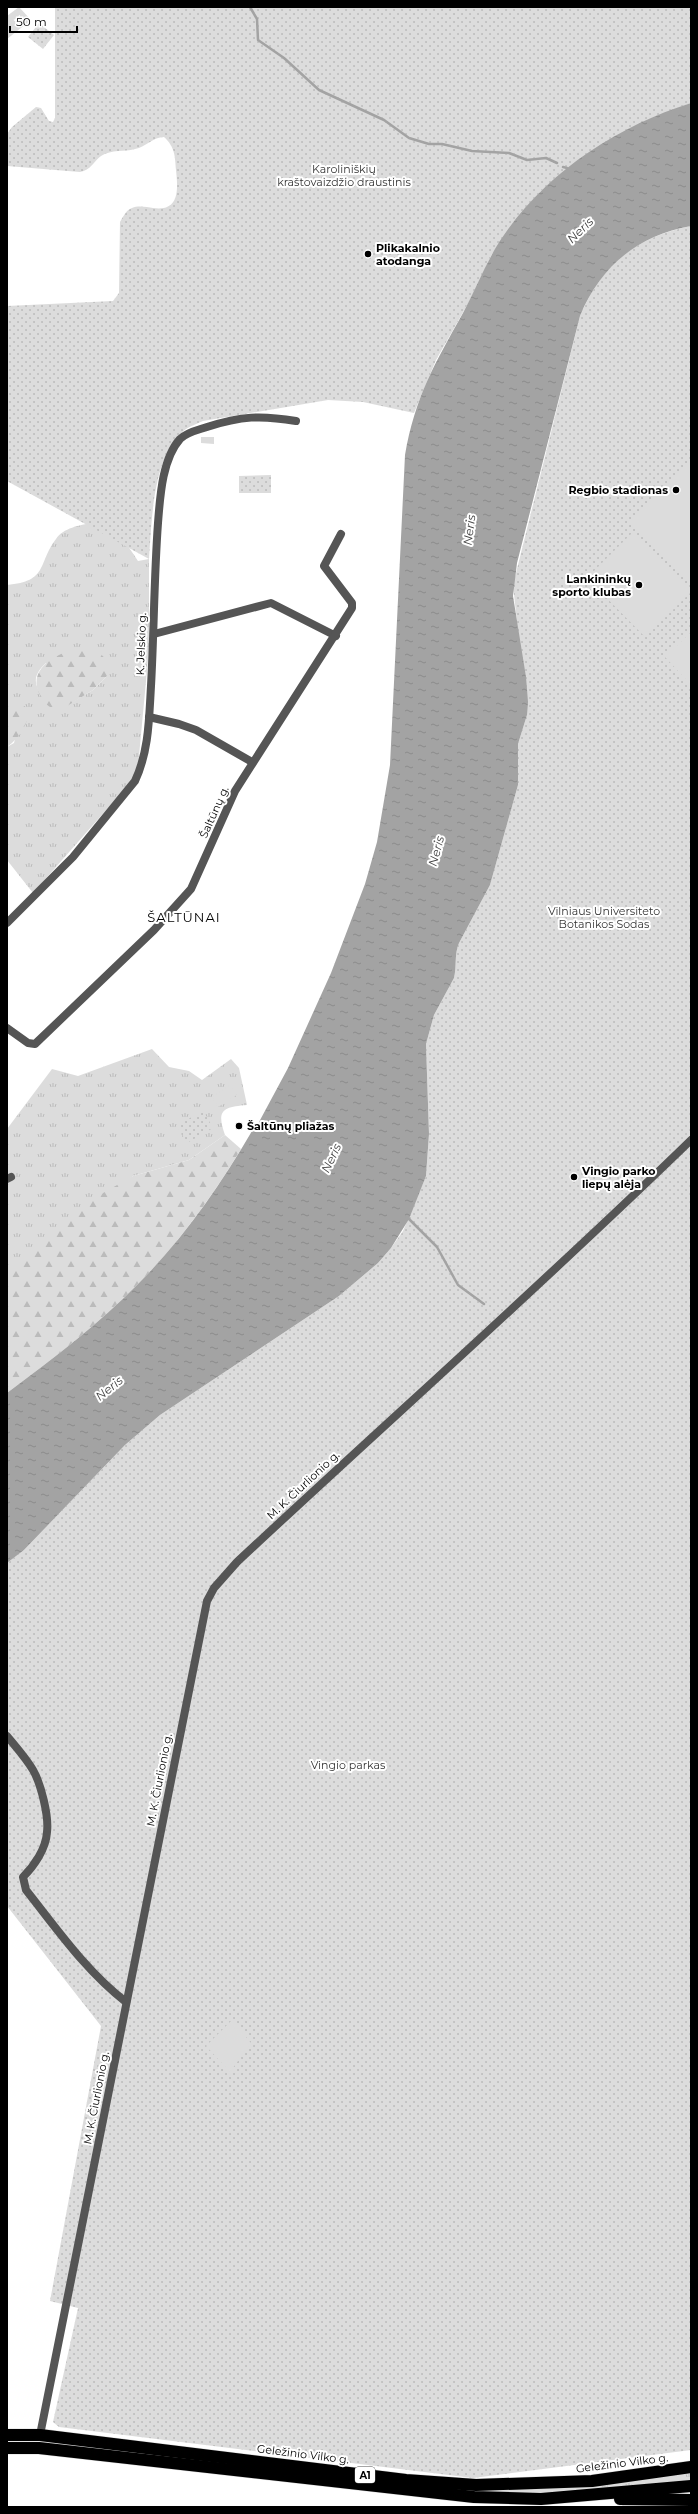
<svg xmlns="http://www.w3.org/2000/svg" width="698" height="2514" font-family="Montserrat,sans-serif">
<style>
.grass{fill:url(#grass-tufts);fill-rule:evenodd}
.forest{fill:url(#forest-firs)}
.park{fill:url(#park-dots)}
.pitch{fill:#dcdcdc}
.water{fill:url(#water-ripples)}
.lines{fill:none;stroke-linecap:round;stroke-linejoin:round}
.stream{stroke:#a3a3a3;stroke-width:2.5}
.highway-casing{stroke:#dbdbdb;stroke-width:13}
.street{stroke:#555;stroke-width:8}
.highway{stroke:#000;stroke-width:12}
.poi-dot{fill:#000;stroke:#fff;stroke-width:1.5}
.labels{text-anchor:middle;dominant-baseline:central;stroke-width:4;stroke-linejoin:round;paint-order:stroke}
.shield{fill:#fff;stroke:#4c4c4c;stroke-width:1}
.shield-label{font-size:10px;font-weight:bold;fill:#000}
.park-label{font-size:11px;fill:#333;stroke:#fff}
.poi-label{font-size:11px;font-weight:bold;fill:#000;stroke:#fff;text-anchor:start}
.street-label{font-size:11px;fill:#000;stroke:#fff}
.water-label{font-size:12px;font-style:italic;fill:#444;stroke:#fff}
.quarter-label{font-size:13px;letter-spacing:1px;fill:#000;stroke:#fff}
</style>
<defs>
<pattern id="grass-tufts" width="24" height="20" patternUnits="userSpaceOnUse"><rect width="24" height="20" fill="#dcdcdc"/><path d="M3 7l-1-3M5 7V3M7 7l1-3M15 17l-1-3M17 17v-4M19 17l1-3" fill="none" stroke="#bbb"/></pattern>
<pattern id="forest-firs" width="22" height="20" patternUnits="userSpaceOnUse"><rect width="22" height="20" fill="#dcdcdc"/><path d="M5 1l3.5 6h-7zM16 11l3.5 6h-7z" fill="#bbb"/></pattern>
<pattern id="park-dots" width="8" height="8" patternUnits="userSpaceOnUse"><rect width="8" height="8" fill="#dcdcdc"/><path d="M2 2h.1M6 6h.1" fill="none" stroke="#bbb" stroke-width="1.8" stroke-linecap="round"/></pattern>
<pattern id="water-ripples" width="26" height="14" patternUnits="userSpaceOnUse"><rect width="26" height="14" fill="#a3a3a3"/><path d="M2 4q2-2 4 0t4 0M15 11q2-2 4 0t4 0" fill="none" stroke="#8b8b8b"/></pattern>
</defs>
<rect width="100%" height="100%" fill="#fff"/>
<g class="grass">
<path d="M 92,523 L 114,525 L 138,561 L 149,559 L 149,649 L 138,767 L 130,783 L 33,893 L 7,860 L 7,747 L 14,743 L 23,707 L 17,704 L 7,704 L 7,585 C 49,581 37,564 56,539 C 63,528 80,525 92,523 ZM 46,663 L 107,676 L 93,690 L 59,710 C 42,695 24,683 46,663 Z"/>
<path d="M 152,1049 L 169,1067 L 189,1071 L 202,1080 L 231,1059 L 239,1068 L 247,1105 C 223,1107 216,1110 225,1135 L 189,1160 L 133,1176 L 7,1280 L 7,1129 L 52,1069 L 78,1076 Z"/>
<path d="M 691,2471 L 691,2482 C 620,2489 550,2497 478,2491 L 602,2486 Z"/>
</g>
<g class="forest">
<path d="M 83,646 C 98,650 112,658 107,676 L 93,690 L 59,711 C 48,707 43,703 39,693 C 27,665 62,652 83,646 Z"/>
<path d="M 7,704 C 43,698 25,735 7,747 Z"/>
<path d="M 225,1135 L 241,1149 C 212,1197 178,1244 138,1284 C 98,1325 52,1359 7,1393 L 7,1280 L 9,1276 L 42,1239 L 89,1201 L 133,1176 L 189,1160 Z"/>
<path d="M 621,2504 L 691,2504 L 691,2507 L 624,2507 Z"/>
</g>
<g class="park">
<path d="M 55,7 L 691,7 L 691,103 L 652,118 L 581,158 L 541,191 L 492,254 L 470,300 L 436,360 L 414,413 L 363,402 L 328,400 L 203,421 C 198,423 191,426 186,429 C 152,454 152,521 149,559 L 7,481 L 7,306 L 113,301 L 119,293 L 120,222 C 123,217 126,210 132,208 C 138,205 147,207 153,208 C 180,212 178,189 176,170 C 175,156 175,147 164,137 C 153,137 146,147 135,149 C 124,152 112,149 101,156 C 93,162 91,170 80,172 L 7,166 L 7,134 L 12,127 L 36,107 L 41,108 L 49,121 L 53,122 L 55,118 Z"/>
<path d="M 39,23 L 54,35 L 43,49 L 28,37 Z"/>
<path d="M 691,226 L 691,2450 L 473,2478 L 59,2427 L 53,2422 L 78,2308 L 50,2301 L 101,2026 L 7,1906 L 7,1563 L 24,1550 L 125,1445 L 160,1415 L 339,1296 L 378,1263 L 391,1248 L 403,1231 L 426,1176 L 429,1134 L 426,1044 L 434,1015 L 454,978 C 457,966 454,955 459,943 L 490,885 L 518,785 L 518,744 L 527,715 L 513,585 L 580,316 C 602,264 636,237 691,226 Z"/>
<path d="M 271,475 L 271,493 L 239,493 L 239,476 Z"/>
<path d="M 203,1110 L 213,1128 L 187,1143 L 177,1126 Z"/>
</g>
<g class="pitch">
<path d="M 19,7 L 31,20 L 7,39 L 7,16 Z"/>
<path d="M 201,437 L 214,437 L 214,444 L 201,443 Z"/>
<path d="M 691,459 L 691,581 L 630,521 Z"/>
<path d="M 632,533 L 691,592 L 645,637 L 587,578 Z"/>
<path d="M 691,632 L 691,685 L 665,657 Z"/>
<path d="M 230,1085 L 237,1095 L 218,1107 L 212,1097 Z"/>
<path d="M 232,2020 L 251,2043 L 230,2072 L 206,2046 Z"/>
</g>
<path class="water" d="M 691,103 L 691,226 C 638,235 600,267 580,316 L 517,563 L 513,596 L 526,677 L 528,702 L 527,715 L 518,744 L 518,785 L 490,885 L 459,943 C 454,955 457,966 454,978 L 434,1015 L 426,1044 L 429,1134 L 426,1176 L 409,1219 L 391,1248 L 378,1263 L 339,1296 L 160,1415 L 125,1445 L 24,1550 L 7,1563 L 7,1393 C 52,1359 98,1325 138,1284 C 183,1239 220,1186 252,1131 L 259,1122 L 288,1068 L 331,973 L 365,884 L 377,842 L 390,765 L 405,455 C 415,397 435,363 463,313 C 477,287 487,259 504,235 C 548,171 618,126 691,103 Z"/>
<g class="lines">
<g class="stream">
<path d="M 250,7 L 257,19 L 258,40 L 284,58 L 319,90 L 384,120 L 409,138 L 429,144 L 442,144 L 472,151 L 509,153 L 527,160 L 546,158 L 557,163"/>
<path d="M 563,167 L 567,168"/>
<path d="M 407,1217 L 437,1247 L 458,1285 L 484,1304"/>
</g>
<g class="highway-casing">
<g id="highway">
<path d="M 7,2435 L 40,2435 L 406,2480 L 476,2485 L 592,2481 L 691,2467"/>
<path d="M 7,2448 L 39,2448 L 474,2497 L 541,2499 L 691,2486"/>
<path d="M 620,2499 L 691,2500"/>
</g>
</g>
<g class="street">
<path d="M 154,634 L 271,603 L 336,636"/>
<path d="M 149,717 L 179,724 L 196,730 L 252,762"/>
<path d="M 7,923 L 73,857 L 135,781 C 149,751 149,719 151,686 C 154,632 154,578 158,523 C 160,498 162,459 180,439 C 187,432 198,430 207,427 C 241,416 261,415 296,421"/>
<path d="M 7,1028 L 28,1043 L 35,1044 L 154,930 L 191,889 L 235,791 L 352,608 L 352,603 L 324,566 L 341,534"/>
<path d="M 7,1179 L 11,1177"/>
<path d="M 7,1736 C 16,1747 26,1758 33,1770 C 41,1784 49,1816 47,1832 C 46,1849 34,1866 23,1877 L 26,1890 C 57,1929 86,1971 126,2002"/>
<path d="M 40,2435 L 207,1601 L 214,1588 L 237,1562 C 388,1421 543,1284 691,1140"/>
</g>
<use href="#highway" class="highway"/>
</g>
<g class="poi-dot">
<circle cx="368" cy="254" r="4"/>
<circle cx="676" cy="490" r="4"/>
<circle cx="639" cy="585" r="4"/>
<circle cx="239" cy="1126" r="4"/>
<circle cx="574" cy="1177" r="4"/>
</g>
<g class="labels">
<rect class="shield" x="355" y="2467" width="20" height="16" rx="3"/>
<g class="shield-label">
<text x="365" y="2475">A1</text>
</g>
<g class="park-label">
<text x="344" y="169">Karoliniškių<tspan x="344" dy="13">kraštovaizdžio draustinis</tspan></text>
<text x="604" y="911">Vilniaus Universiteto<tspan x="604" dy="13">Botanikos Sodas</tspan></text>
<text x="348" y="1765">Vingio parkas</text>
</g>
<g class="poi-label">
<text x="376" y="248">Plikakalnio<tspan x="376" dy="13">atodanga</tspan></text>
<text x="668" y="490" text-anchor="end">Regbio stadionas</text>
<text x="631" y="579" text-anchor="end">Lankininkų<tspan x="631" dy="13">sporto klubas</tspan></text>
<text x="247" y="1126">Šaltūnų pliažas</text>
<text x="582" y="1171">Vingio parko<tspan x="582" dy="13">liepų alėja</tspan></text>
</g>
<g class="street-label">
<text transform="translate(141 644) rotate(-88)">K. Jelskio g.</text>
<text transform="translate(214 812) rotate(-66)">Šaltūnų g.</text>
<text transform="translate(303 1485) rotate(-43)">M. K. Čiurlionio g.</text>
<text transform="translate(159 1780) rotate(-79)">M. K. Čiurlionio g.</text>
<text transform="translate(96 2098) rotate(-79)">M. K. Čiurlionio g.</text>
<text transform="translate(303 2454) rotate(7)">Geležinio Vilko g.</text>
<text transform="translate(622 2463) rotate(-7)">Geležinio Vilko g.</text>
</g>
<g class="water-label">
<text transform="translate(580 230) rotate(-44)">Neris</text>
<text transform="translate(469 530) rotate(-83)">Neris</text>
<text transform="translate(436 851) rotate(-75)">Neris</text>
<text transform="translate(331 1158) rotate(-65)">Neris</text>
<text transform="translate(109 1388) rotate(-39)">Neris</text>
</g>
<g class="quarter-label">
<text x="184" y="917">ŠALTŪNAI</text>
</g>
</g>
<rect width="698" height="2514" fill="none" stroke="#000000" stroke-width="16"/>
<path d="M10 26v6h67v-6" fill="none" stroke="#000000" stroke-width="2"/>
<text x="16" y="26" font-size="12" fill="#000000" stroke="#ffffff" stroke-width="3" paint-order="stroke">50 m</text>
</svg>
